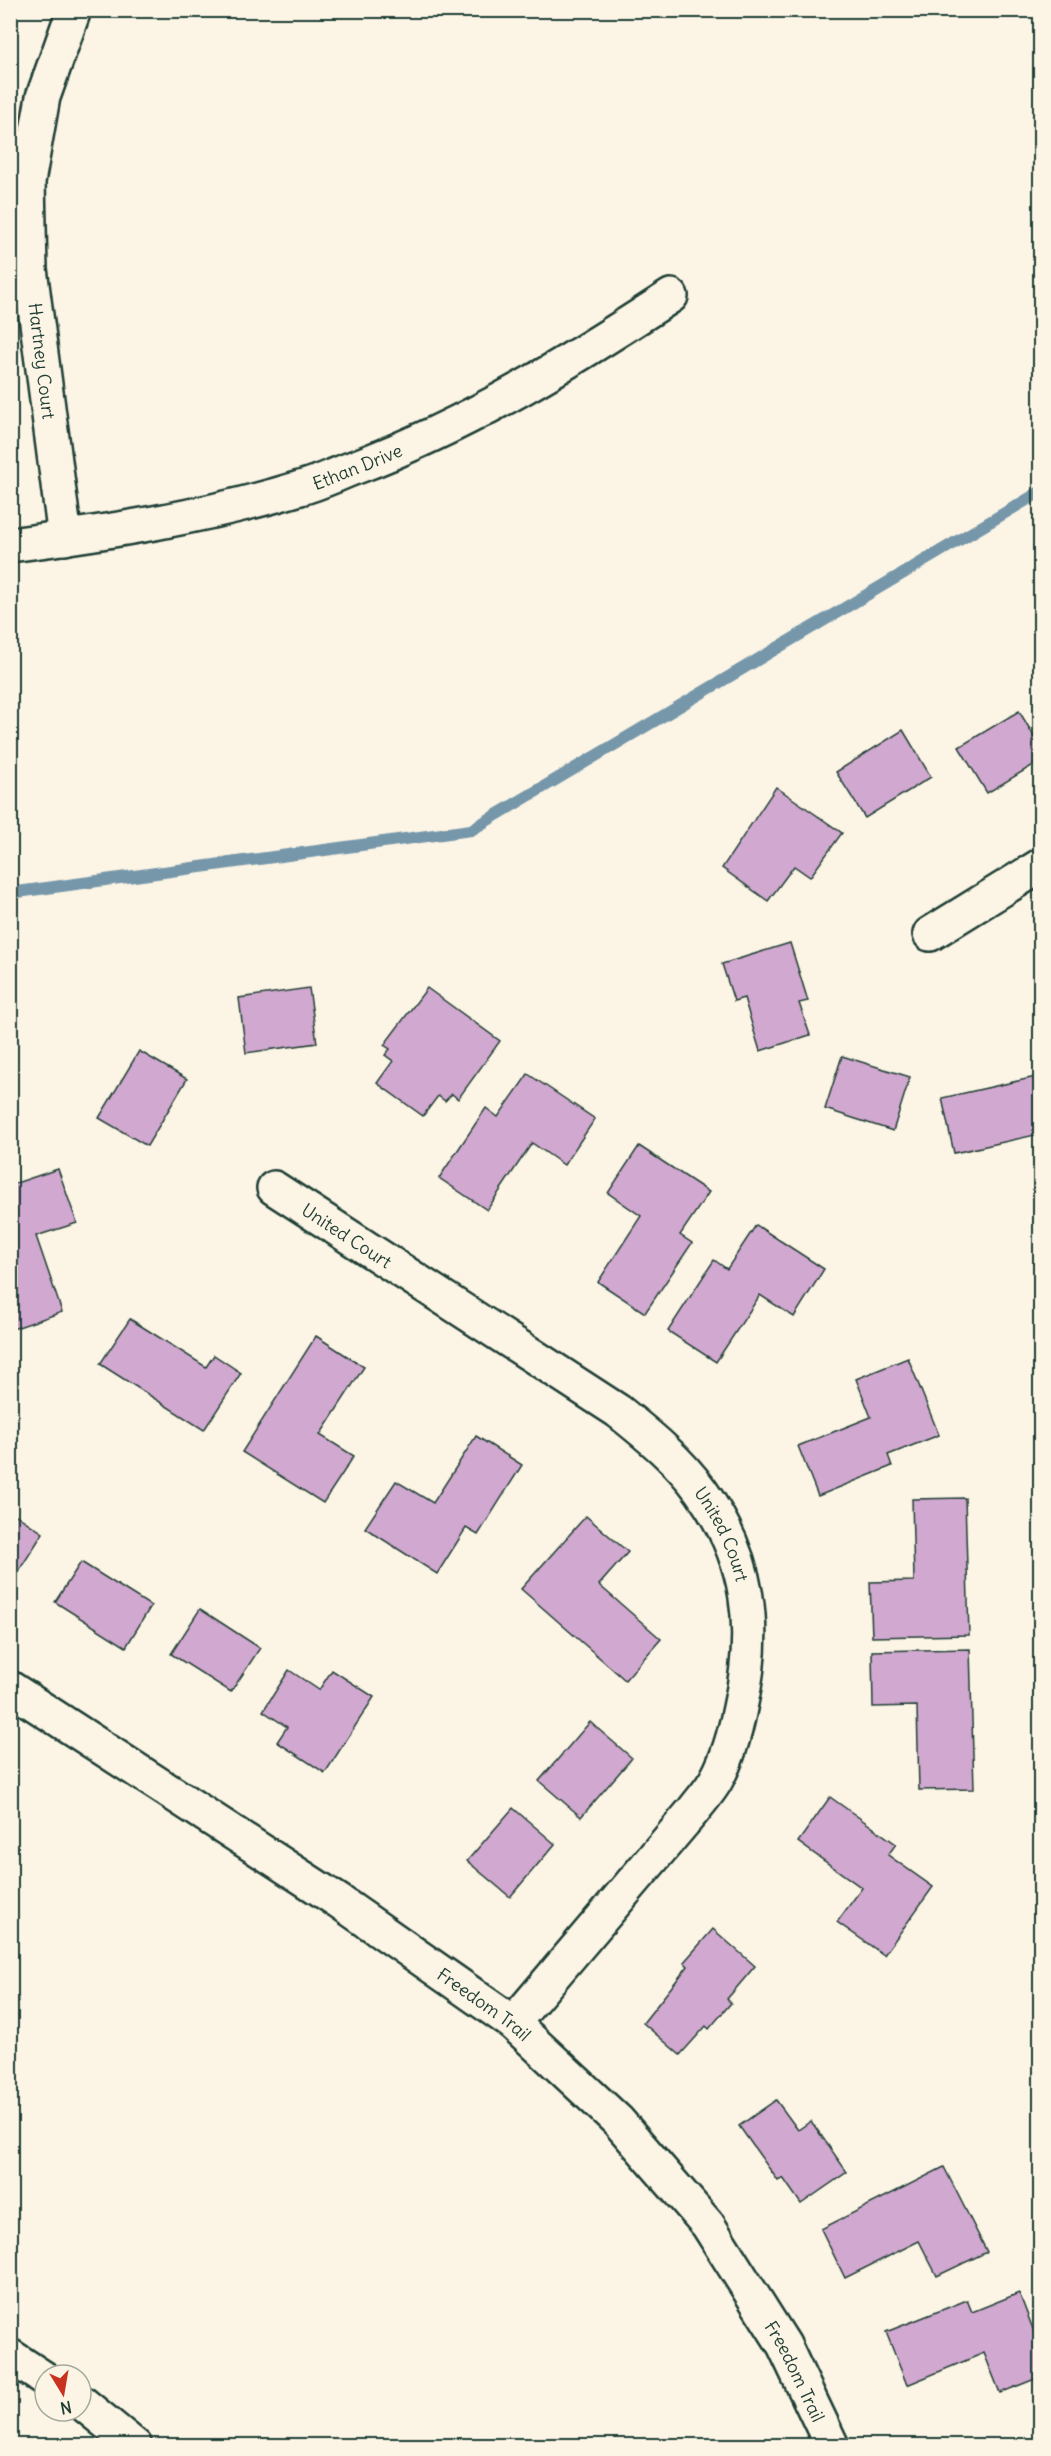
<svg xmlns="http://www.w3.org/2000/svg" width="1051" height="2456" font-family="Delius,sans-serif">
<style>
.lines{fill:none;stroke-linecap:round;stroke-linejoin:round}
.stream{stroke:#7697aa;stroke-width:12}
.building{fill:#d1a8cf;stroke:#1f3d34;stroke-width:1.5}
.minor-casing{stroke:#1f3d34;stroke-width:38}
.minor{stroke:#fcf5e5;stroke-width:33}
.labels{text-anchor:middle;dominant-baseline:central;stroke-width:5;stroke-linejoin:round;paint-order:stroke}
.street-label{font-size:18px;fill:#1f3d34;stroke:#fcf5e5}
</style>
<rect width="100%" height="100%" fill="#fcf5e5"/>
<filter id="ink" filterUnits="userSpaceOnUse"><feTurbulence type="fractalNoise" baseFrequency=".0167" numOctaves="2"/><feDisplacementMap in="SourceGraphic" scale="12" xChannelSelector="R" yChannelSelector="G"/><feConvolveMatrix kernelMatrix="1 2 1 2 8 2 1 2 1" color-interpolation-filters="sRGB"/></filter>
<g filter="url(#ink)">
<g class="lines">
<path class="stream" d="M 10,893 L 471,830 L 1040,492"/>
</g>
<g class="building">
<path d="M 1019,711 L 1040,746 L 1040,761 L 987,793 L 959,747 Z"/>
<path d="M 903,730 L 931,777 L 865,818 L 836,772 Z"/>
<path d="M 776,787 L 842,833 L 810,877 L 794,866 L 768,901 L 722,868 Z"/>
<path d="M 790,943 L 808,1001 L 799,1003 L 810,1035 L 760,1051 L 744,998 L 734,1001 L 722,964 Z"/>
<path d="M 309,988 L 317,1043 L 246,1053 L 239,998 Z"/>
<path d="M 427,988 L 500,1041 L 458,1099 L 452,1094 L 445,1101 L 438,1096 L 423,1116 L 377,1083 L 393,1061 L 385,1055 L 390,1049 L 384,1045 Z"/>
<path d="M 139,1051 L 187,1079 L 147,1146 L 99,1118 Z"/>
<path d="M 842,1056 L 910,1077 L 893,1131 L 825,1109 Z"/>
<path d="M 528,1074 L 595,1119 L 564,1165 L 532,1143 L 487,1210 L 439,1178 L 486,1108 L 498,1117 Z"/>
<path d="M 1040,1076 L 1040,1134 L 954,1153 L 942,1098 Z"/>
<path d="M 639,1146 L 709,1192 L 680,1235 L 692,1243 L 645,1313 L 598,1282 L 641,1216 L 608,1193 Z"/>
<path d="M 58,1169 L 77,1223 L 36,1236 L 62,1312 L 10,1330 L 10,1185 Z"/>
<path d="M 756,1225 L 824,1269 L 794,1317 L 760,1295 L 716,1362 L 668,1331 L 714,1260 L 727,1269 Z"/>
<path d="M 130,1319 L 206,1367 L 214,1355 L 241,1373 L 204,1430 L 100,1364 Z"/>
<path d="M 316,1336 L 364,1367 L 320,1435 L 354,1456 L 323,1503 L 242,1452 Z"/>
<path d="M 908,1358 L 939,1435 L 888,1455 L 892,1466 L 818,1496 L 798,1446 L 871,1417 L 856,1379 Z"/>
<path d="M 476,1436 L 522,1465 L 478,1535 L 466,1528 L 437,1574 L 365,1528 L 396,1481 L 433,1503 Z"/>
<path d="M 965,1498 L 969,1635 L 872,1637 L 870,1582 L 914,1581 L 912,1499 Z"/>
<path d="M 10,1511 L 43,1533 L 15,1577 L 10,1574 Z"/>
<path d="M 586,1516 L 628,1552 L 599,1585 L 661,1639 L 625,1680 L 521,1589 Z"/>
<path d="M 81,1562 L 151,1606 L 126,1647 L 55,1602 Z"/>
<path d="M 200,1609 L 260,1648 L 231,1692 L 171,1654 Z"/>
<path d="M 970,1649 L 974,1789 L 919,1790 L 917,1706 L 873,1707 L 872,1651 Z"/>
<path d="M 289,1670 L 319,1690 L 332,1670 L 374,1697 L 325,1773 L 277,1742 L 287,1727 L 263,1711 Z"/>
<path d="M 590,1722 L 632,1758 L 581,1817 L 539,1781 Z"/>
<path d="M 830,1797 L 896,1844 L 888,1855 L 933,1887 L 884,1955 L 837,1922 L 862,1888 L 798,1842 Z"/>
<path d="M 513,1808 L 555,1844 L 510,1897 L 467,1861 Z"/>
<path d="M 713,1929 L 755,1966 L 727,1999 L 731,2003 L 709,2029 L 706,2026 L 680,2055 L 643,2023 L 688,1966 L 684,1962 Z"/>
<path d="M 776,2100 L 798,2130 L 811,2121 L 847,2172 L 801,2204 L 783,2178 L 778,2181 L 739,2126 Z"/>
<path d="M 944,2167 L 987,2252 L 937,2276 L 919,2241 L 845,2278 L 821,2229 Z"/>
<path d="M 1019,2293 L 1040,2347 L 1040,2377 L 1000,2393 L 984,2353 L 907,2385 L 886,2332 L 967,2300 L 972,2312 Z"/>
</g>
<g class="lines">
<g class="minor-casing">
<g id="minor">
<path d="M 65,538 L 30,269 L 28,182 L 43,97 L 74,10"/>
<path id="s1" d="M 10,545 C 108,532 206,517 300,488 C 319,483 337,474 356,467 C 472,423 568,363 671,296"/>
<path d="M 930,934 L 1040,866"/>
<path id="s2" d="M 274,1188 L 618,1411 C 648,1435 679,1460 701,1491 C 750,1559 758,1628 740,1708 C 735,1733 729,1756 717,1778 C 711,1790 701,1800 693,1811 L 513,2023"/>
<path id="s3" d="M 10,1688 L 340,1902 L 513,2023 L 618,2121 L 708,2225 L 784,2345 L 832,2446"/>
<path d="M 10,2356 L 45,2379"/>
<path d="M 81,2402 L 135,2446"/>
</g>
</g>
<use href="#minor" class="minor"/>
</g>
</g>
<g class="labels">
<g class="street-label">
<text transform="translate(42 361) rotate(83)">Hartney Court</text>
<text stroke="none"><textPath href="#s1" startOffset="357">Ethan Drive</textPath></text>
<text stroke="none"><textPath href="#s2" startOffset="87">United Court</textPath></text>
<text stroke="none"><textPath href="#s2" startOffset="574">United Court</textPath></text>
<text stroke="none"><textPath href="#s3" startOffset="570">Freedom Trail</textPath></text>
<text stroke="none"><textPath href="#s3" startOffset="1056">Freedom Trail</textPath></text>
</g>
</g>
<rect width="1051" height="2456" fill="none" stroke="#fcf5e5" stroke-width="36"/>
<rect x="18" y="18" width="1015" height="2420" fill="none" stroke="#1f3d34" stroke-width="2" filter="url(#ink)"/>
<g transform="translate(63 2393) rotate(169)"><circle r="28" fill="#fcf5e5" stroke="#a4ab9e" stroke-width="1.5"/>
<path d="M0-4.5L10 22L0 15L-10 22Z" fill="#c8321e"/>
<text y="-9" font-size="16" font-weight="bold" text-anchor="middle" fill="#1f3d34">N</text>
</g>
</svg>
